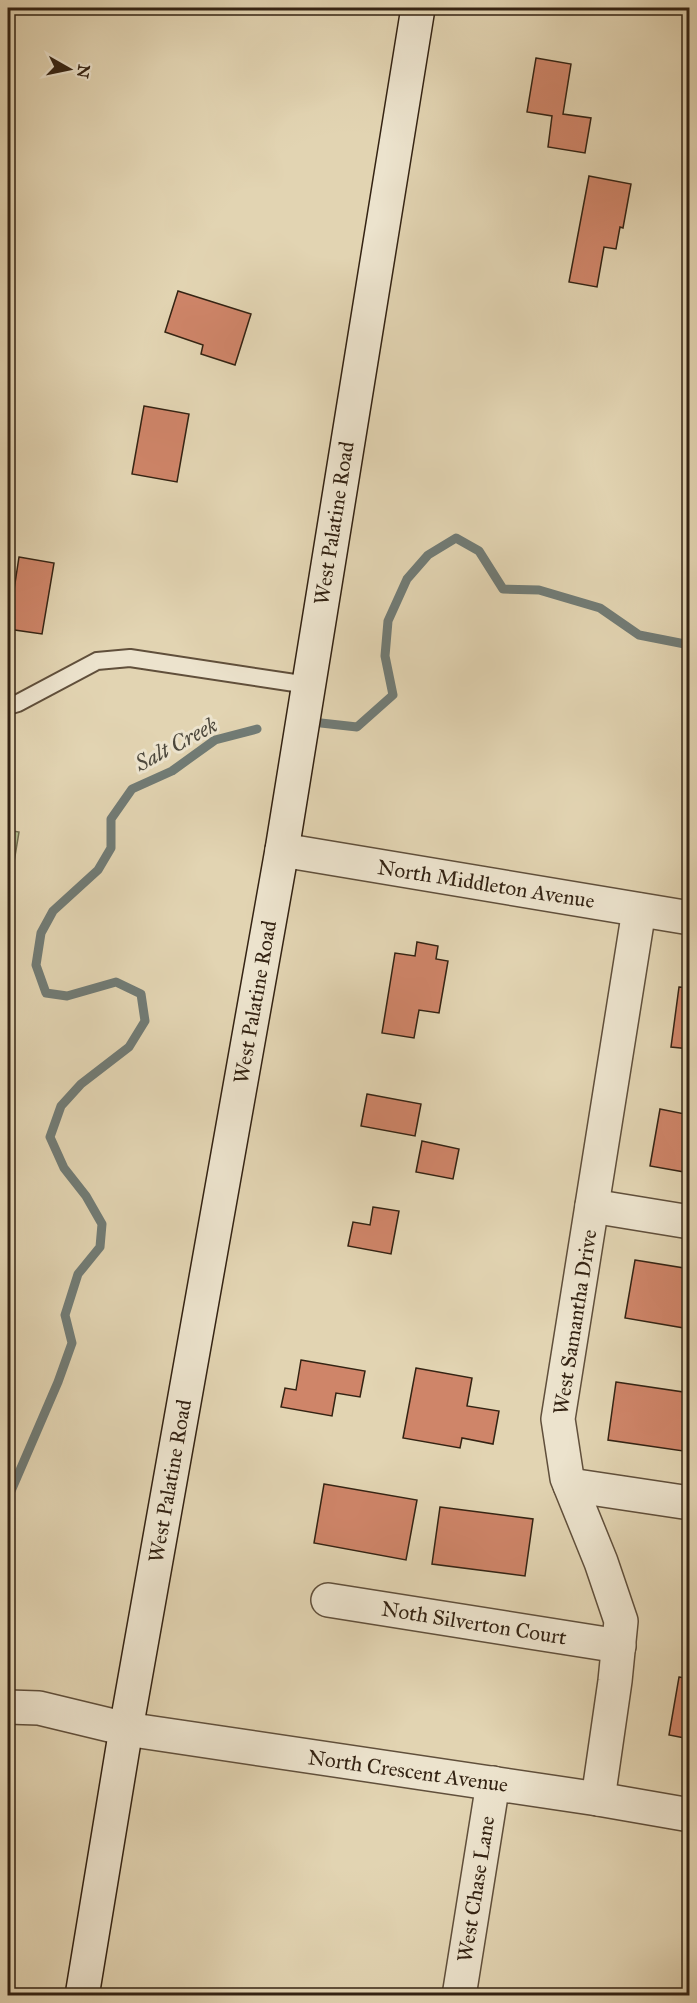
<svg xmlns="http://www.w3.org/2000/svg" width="697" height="2003" font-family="'IM FELL Great Primer',serif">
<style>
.green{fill:#b3bd8c;stroke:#747050;stroke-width:1.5}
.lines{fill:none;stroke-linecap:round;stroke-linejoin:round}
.stream{stroke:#717b75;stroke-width:9}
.building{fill:#cf8569;stroke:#342313;stroke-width:1.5}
.service-casing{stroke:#604f3b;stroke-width:20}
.minor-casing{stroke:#604f3b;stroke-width:36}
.secondary-casing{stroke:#342313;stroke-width:36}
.service{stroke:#ece3cd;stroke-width:16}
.minor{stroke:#ece3cd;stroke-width:33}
.secondary{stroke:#ece3cd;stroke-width:33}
.labels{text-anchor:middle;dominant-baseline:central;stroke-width:6;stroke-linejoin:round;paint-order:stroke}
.street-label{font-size:21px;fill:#342313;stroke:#ece3cd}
.water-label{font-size:22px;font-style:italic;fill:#4d483c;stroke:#ece3cd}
</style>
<rect width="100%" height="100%" fill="#e2d4b2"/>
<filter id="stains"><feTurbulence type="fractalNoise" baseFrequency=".00333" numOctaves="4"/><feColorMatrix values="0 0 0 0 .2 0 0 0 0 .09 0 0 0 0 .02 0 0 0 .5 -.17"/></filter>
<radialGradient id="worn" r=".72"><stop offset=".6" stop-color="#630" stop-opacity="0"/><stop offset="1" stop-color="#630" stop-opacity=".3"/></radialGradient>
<path class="green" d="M 8,830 L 19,832 L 8,898 Z"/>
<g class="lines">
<g class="stream">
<path d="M 321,723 L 357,727 L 393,695 L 385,656 L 388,621 L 407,579 L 428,555 L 456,538 L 479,551 L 503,589 L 539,590 L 600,608 L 639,635 L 690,645"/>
<path d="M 8,1498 L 58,1382 L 72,1343 L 65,1315 L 78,1274 L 100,1247 L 102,1224 L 86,1196 L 64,1168 L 50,1137 L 61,1106 L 81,1084 L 129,1047 L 145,1021 L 141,994 L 116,982 L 67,996 L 46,993 L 36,965 L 41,933 L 53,911 L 98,870 L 111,848 L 111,819 L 132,789 L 172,771 L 215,740 L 257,729"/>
</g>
</g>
<g class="building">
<path d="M 536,58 L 571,64 L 563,114 L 591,118 L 585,153 L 548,147 L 552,116 L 527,112 Z"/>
<path d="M 589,176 L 631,184 L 623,228 L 620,227 L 616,249 L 604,247 L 597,287 L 569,282 Z"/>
<path d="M 178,291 L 251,314 L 235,365 L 201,354 L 203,345 L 165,332 Z"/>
<path d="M 144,406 L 189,414 L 177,482 L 132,474 Z"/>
<path d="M 19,557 L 54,563 L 42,634 L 8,629 Z"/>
<path d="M 417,942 L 438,946 L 436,959 L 448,961 L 439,1013 L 419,1010 L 414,1038 L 382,1033 L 395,953 L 415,956 Z"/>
<path d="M 679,987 L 690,988 L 690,1049 L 671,1047 Z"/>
<path d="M 367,1094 L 421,1104 L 415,1136 L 361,1126 Z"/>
<path d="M 660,1109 L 690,1115 L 690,1173 L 650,1166 Z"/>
<path d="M 422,1141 L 459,1149 L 453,1179 L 416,1172 Z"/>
<path d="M 373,1207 L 399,1211 L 391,1254 L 348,1246 L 353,1222 L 370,1225 Z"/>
<path d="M 635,1260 L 690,1269 L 690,1329 L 625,1318 Z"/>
<path d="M 301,1360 L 365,1371 L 360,1397 L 336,1393 L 332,1416 L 281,1407 L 285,1388 L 296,1390 Z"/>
<path d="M 416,1368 L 472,1378 L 467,1406 L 499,1411 L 493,1444 L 462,1438 L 460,1448 L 403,1438 Z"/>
<path d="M 616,1382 L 690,1393 L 690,1452 L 608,1440 Z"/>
<path d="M 324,1484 L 417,1500 L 406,1560 L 314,1543 Z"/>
<path d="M 440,1507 L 533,1519 L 525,1576 L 432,1564 Z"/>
<path d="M 679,1677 L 690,1679 L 690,1739 L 669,1735 Z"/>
</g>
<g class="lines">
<g class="service-casing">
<path id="service" d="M 8,706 L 18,703 L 97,661 L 130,658 L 308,685"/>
</g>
<g class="minor-casing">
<g id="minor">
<path d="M 282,850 L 690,918"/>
<path d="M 592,1206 L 690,1222"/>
<path d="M 570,1485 L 690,1503"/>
<path d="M 328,1600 L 619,1646"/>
<path d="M 8,1707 L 39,1708 L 126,1729 L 598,1799 L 690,1815"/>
<path d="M 598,1799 L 615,1681 L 621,1621 L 601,1562 L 567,1478 L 558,1419 L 639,910"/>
<path d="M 459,1996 L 493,1783"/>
</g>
</g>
<g class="secondary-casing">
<path id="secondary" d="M 82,1996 L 126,1729 L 282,850 L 418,8"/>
</g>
<use href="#service" class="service"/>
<use href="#minor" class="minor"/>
<use href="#secondary" class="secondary"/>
</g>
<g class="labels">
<g class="street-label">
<text transform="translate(334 523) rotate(-81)">West Palatine Road</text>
<text transform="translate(486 884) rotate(9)">North Middleton Avenue</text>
<text transform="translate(255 1002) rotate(-80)">West Palatine Road</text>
<text transform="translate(575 1322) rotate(-81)">West Samantha Drive</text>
<text transform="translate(170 1481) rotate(-80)">West Palatine Road</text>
<text transform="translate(474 1623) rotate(9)">Noth Silverton Court</text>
<text transform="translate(408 1771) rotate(8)">North Crescent Avenue</text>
<text transform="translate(476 1889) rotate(-81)">West Chase Lane</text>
</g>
<g class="water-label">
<text transform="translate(176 744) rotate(-28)">Salt Creek</text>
</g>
</g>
<rect width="697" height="2003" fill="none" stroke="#e2d4b2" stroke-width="30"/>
<rect x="9" y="9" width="679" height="1985" fill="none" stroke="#342313" stroke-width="3"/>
<rect x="15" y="15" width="667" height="1973" fill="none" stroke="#342313" stroke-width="1.5"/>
<g transform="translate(69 69) rotate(99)" stroke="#ece3cd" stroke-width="4.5" paint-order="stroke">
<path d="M0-4.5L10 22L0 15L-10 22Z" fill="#342313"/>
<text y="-9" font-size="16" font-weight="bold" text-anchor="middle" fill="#342313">N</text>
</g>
<rect width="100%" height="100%" filter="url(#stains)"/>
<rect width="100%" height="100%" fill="url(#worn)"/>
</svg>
